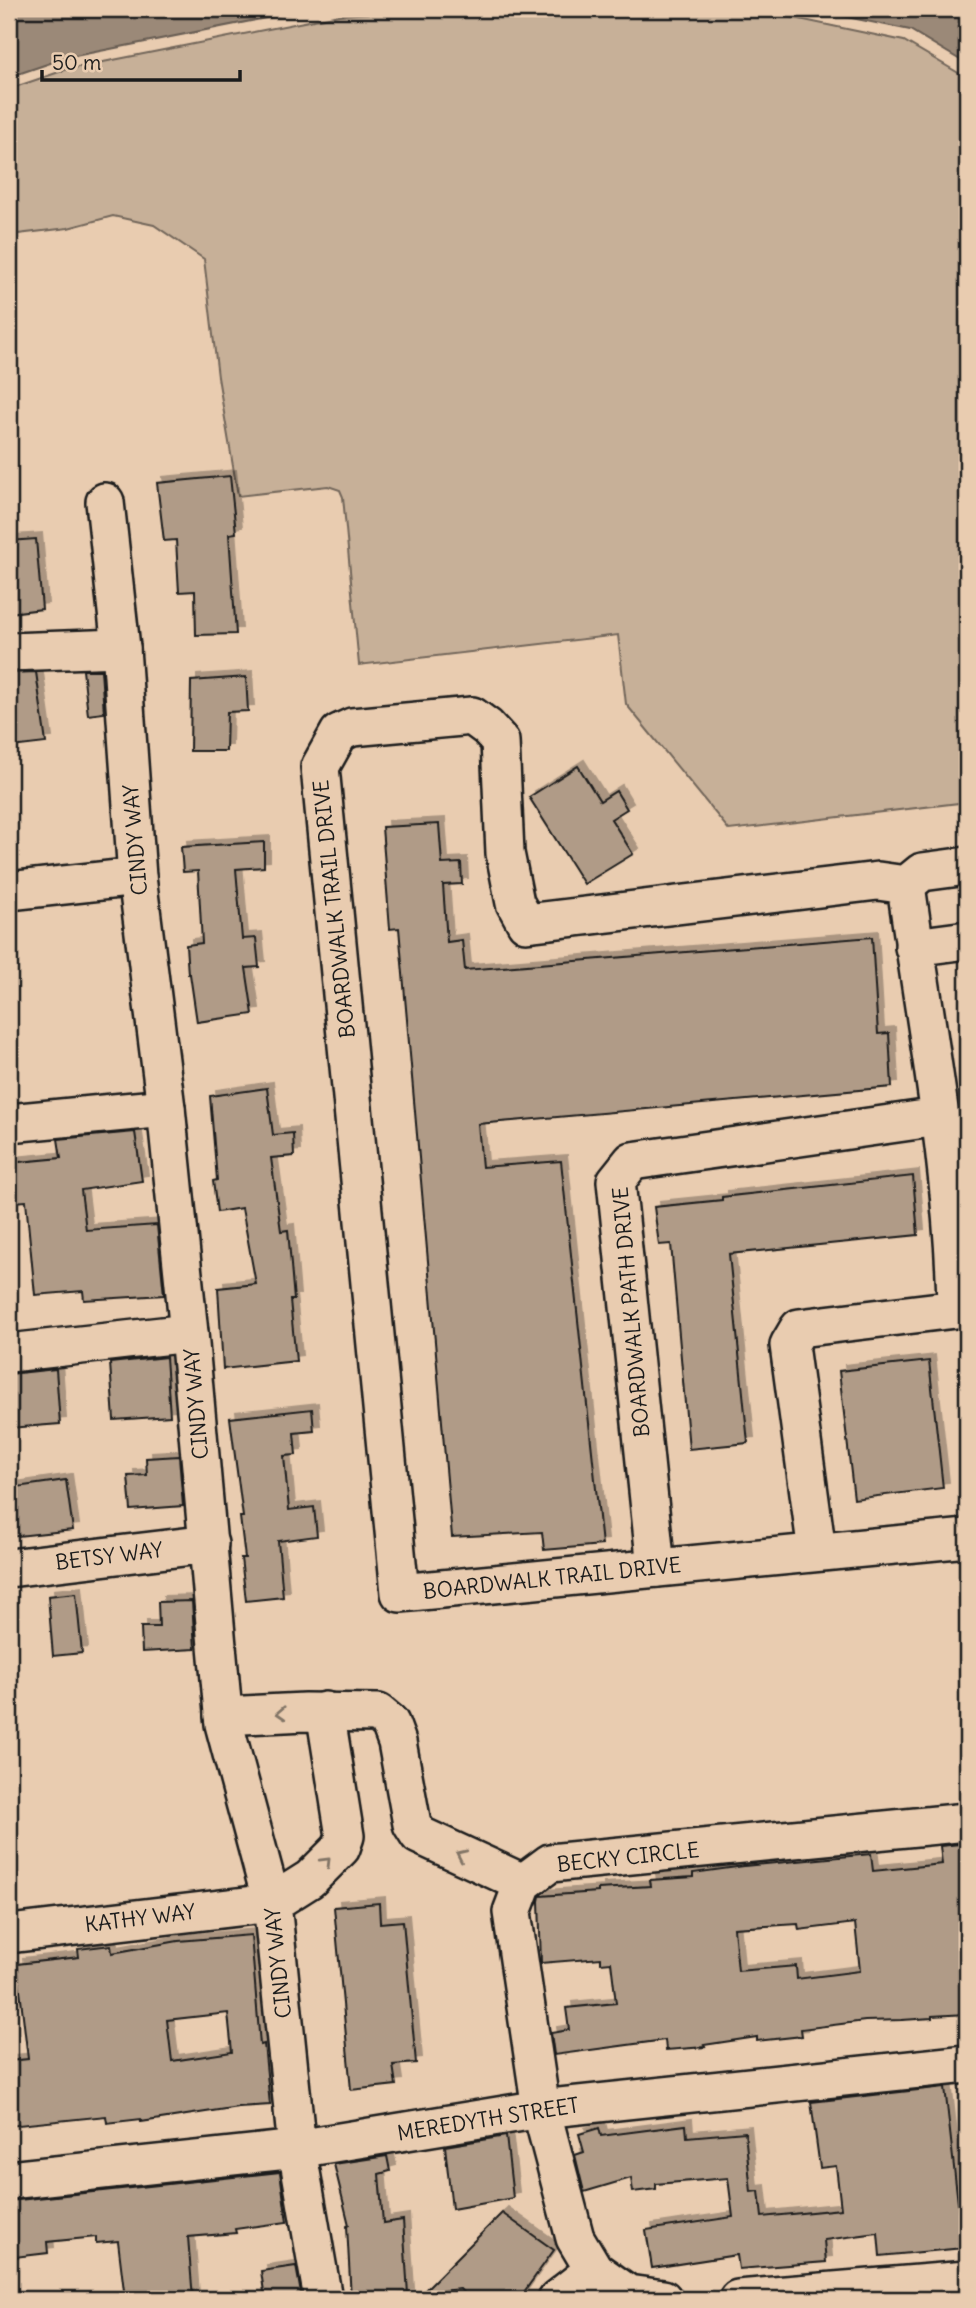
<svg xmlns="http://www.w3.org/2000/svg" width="976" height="2308" font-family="Delius,sans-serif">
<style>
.green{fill:#c7b098;stroke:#72665a;stroke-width:2}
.water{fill:#9b8978;stroke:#685d53;stroke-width:2}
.building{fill:#b09b87;stroke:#1c1c1c;stroke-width:2;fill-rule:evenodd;filter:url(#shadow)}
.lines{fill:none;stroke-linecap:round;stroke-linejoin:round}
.minor-casing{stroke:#1c1c1c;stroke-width:42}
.minor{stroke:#e9ccb0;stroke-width:37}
.oneway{stroke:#827466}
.labels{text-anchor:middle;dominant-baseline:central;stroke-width:5;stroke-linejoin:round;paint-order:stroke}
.street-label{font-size:21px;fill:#1c1c1c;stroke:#e9ccb0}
</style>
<defs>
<filter id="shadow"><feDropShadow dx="6" dy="-6" stdDeviation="0" flood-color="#0004"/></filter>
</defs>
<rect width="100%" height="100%" fill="#e9ccb0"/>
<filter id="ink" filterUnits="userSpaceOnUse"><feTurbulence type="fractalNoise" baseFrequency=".0143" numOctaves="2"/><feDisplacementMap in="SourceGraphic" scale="14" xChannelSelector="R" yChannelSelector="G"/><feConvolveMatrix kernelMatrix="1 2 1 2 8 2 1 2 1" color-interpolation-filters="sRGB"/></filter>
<g filter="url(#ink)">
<path class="green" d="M 448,9 L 752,9 L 904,41 L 967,78 L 967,802 L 729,830 L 626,704 L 618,635 L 359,665 L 343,497 L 340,490 L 328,486 L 238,496 L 218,377 L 204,259 L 154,225 L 113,216 L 68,228 L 9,235 L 9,89 L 68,69 L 339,15 Z"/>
<g class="water">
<path d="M 9,9 L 311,9 L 65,58 L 9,77 Z"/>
<path d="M 808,9 L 967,9 L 967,64 L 910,30 Z"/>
</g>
<g class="building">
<path d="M 230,476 L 236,533 L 229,534 L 236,634 L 196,635 L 195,591 L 179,592 L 176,540 L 164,541 L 157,483 Z"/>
<path d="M 36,539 L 42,609 L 9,613 L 9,541 Z"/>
<path d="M 83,670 L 101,670 L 104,713 L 88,715 Z"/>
<path d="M 36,672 L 46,743 L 12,747 L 9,721 L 9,673 Z"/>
<path d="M 246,677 L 248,711 L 227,712 L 226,751 L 190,751 L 191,681 Z"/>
<path d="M 578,766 L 600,801 L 616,791 L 627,809 L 611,819 L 633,854 L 584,884 L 529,797 Z"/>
<path d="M 439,824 L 442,864 L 461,863 L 462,884 L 443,885 L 447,942 L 462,940 L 465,970 L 872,937 L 878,1034 L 889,1033 L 892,1087 L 478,1124 L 482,1167 L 561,1161 L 602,1545 L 544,1550 L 542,1532 L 452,1537 L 399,928 L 390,929 L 382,827 Z"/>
<path d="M 264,842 L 264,867 L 236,869 L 242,939 L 256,938 L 259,967 L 246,968 L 253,1014 L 197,1022 L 190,974 L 188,974 L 186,945 L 202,943 L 198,871 L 183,872 L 181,847 Z"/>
<path d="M 267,1088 L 273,1135 L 293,1133 L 294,1156 L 271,1158 L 281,1231 L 288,1230 L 294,1300 L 290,1300 L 296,1361 L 223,1369 L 218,1288 L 256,1284 L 242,1208 L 217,1212 L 213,1181 L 217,1180 L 210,1096 Z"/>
<path d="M 135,1132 L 142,1181 L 81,1190 L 86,1230 L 157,1225 L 164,1295 L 84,1300 L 83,1291 L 35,1295 L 26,1201 L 14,1202 L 9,1163 L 61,1158 L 58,1139 Z"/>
<path d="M 913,1176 L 918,1235 L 729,1254 L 748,1443 L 689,1449 L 671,1244 L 659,1245 L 654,1207 L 722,1200 L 722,1197 Z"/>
<path d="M 166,1357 L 170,1416 L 114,1420 L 110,1363 Z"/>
<path d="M 929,1361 L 943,1488 L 854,1499 L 839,1371 Z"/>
<path d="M 56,1369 L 60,1424 L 9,1428 L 9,1374 Z"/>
<path d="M 312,1409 L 314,1431 L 294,1433 L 296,1455 L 284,1456 L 289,1510 L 314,1507 L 317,1536 L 278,1541 L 283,1597 L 246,1601 L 241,1558 L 245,1558 L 240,1517 L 243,1517 L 230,1418 Z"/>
<path d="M 179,1456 L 183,1506 L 131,1510 L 128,1476 L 147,1475 L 146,1458 Z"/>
<path d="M 66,1480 L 73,1530 L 9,1537 L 9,1488 Z"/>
<path d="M 76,1593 L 82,1653 L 53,1656 L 48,1596 Z"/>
<path d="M 192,1601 L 195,1649 L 142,1652 L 141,1627 L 159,1627 L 158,1602 Z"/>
<path d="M 960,1844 L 967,1920 L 967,2014 L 932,2016 L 932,2018 L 902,2020 L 865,2021 L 801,2029 L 802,2036 L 757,2041 L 757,2037 L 704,2045 L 705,2047 L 666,2050 L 665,2040 L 554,2055 L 551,2033 L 569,2030 L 566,2008 L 616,2003 L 611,1962 L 601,1963 L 601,1958 L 541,1963 L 539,1901 L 540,1896 L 598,1892 L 598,1889 L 651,1886 L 650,1880 L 693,1877 L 693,1873 L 744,1866 L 871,1854 L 873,1871 L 942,1864 L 940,1846 ZM 855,1923 L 860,1971 L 797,1979 L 796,1966 L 738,1971 L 734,1928 L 798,1924 L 799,1930 Z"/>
<path d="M 379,1903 L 380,1923 L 403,1921 L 416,2063 L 393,2065 L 396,2085 L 351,2090 L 334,1907 Z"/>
<path d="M 251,1935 L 260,2045 L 264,2044 L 270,2105 L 238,2107 L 141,2122 L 141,2119 L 107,2123 L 106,2116 L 9,2126 L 9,2061 L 28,2059 L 17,1964 L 79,1957 L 78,1949 L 111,1945 L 112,1953 L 178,1941 ZM 228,2013 L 232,2052 L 172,2061 L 167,2020 Z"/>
<path d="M 945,2087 L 963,2248 L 880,2256 L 878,2233 L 824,2240 L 826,2262 L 739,2269 L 737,2255 L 652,2268 L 646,2230 L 733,2217 L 728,2178 L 656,2184 L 656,2189 L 633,2192 L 631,2178 L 584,2192 L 575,2155 L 584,2152 L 579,2134 L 599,2128 L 601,2136 L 686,2125 L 687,2137 L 745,2132 L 751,2192 L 759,2191 L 762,2217 L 841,2209 L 836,2166 L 820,2168 L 811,2102 Z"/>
<path d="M 506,2136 L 513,2198 L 452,2209 L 445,2146 Z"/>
<path d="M 387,2156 L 390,2171 L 379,2174 L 383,2223 L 403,2220 L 408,2294 L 351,2299 L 347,2226 L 349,2225 L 334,2164 Z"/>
<path d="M 280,2172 L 287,2222 L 235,2229 L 236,2233 L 188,2237 L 193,2299 L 125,2299 L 118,2241 L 96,2243 L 96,2237 L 47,2242 L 48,2253 L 15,2257 L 9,2201 Z"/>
<path d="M 502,2213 L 554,2250 L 519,2299 L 469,2299 L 460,2289 L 422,2293 Z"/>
<path d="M 296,2266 L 302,2299 L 265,2299 L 261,2271 Z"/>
</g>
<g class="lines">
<g class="minor-casing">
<g id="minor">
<path d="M 105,502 L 121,648 L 137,877 L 166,1108 L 189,1333 L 224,1724 L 272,1903 L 297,2149 L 323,2299"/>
<path d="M 9,652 L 121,648"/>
<path d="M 906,885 L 922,872 L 967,866"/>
<path d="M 9,891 L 137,877"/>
<path d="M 914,947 L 967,940"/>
<path d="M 9,1123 L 166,1108"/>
<path d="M 9,1353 L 189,1333"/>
<path d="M 817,1552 L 789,1345 L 799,1328 L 956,1309 C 954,1168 925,1025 906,885 L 878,881 L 526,923 L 515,903 L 505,853 L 500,741 L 487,727 L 472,716 L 352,727 L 339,733 L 320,767 L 400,1593 L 967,1538"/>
<path d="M 9,1568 L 209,1544"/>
<path d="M 656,1568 L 616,1181 L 632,1161 L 939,1117"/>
<path d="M 223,1716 L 305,1712 L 378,1713 L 390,1723 L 397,1742 L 412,1824 L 419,1835 L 523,1883"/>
<path d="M 9,1934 L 272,1903 L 310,1879 L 341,1848 L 345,1836 L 325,1711"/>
<path d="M 9,2180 L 297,2149 L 541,2109 L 967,2064"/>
<path d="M 557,2299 L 594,2270"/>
<path d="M 663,2299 L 628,2294 L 594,2270 L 575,2238 L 541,2109 L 512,1912 L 523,1883 L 550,1863 L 967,1822"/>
<path d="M 738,2299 L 967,2280"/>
</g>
</g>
<use href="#minor" class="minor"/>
</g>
<defs><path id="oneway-chevron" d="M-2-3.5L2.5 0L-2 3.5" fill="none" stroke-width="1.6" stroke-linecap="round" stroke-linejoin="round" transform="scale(1.75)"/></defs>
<g class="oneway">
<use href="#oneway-chevron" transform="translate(281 1713) rotate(177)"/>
<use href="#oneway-chevron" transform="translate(461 1855) rotate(-155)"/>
<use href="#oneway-chevron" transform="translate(326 1862) rotate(-45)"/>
</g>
</g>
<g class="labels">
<g class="street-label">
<text transform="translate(135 840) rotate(-95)">CINDY WAY</text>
<text transform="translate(334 909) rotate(-96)">BOARDWALK TRAIL DRIVE</text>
<text transform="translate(631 1312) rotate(-95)">BOARDWALK PATH DRIVE</text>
<text transform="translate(196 1404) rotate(-95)">CINDY WAY</text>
<text transform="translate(109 1556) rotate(-7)">BETSY WAY</text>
<text transform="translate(552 1578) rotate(-6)">BOARDWALK TRAIL DRIVE</text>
<text transform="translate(628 1857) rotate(-6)">BECKY CIRCLE</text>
<text transform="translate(140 1918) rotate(-7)">KATHY WAY</text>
<text transform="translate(278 1963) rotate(-96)">CINDY WAY</text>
<text transform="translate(488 2119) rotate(-9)">MEREDYTH STREET</text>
</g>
</g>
<rect width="976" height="2308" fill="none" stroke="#e9ccb0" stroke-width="35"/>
<rect x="18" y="18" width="941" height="2273" fill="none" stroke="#1c1c1c" stroke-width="2.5" filter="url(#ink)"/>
<path d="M42 70v10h198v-10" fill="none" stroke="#1c1c1c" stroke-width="3.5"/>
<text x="52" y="70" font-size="21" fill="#1c1c1c" stroke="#e9ccb0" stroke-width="5" paint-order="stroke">50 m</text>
</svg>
